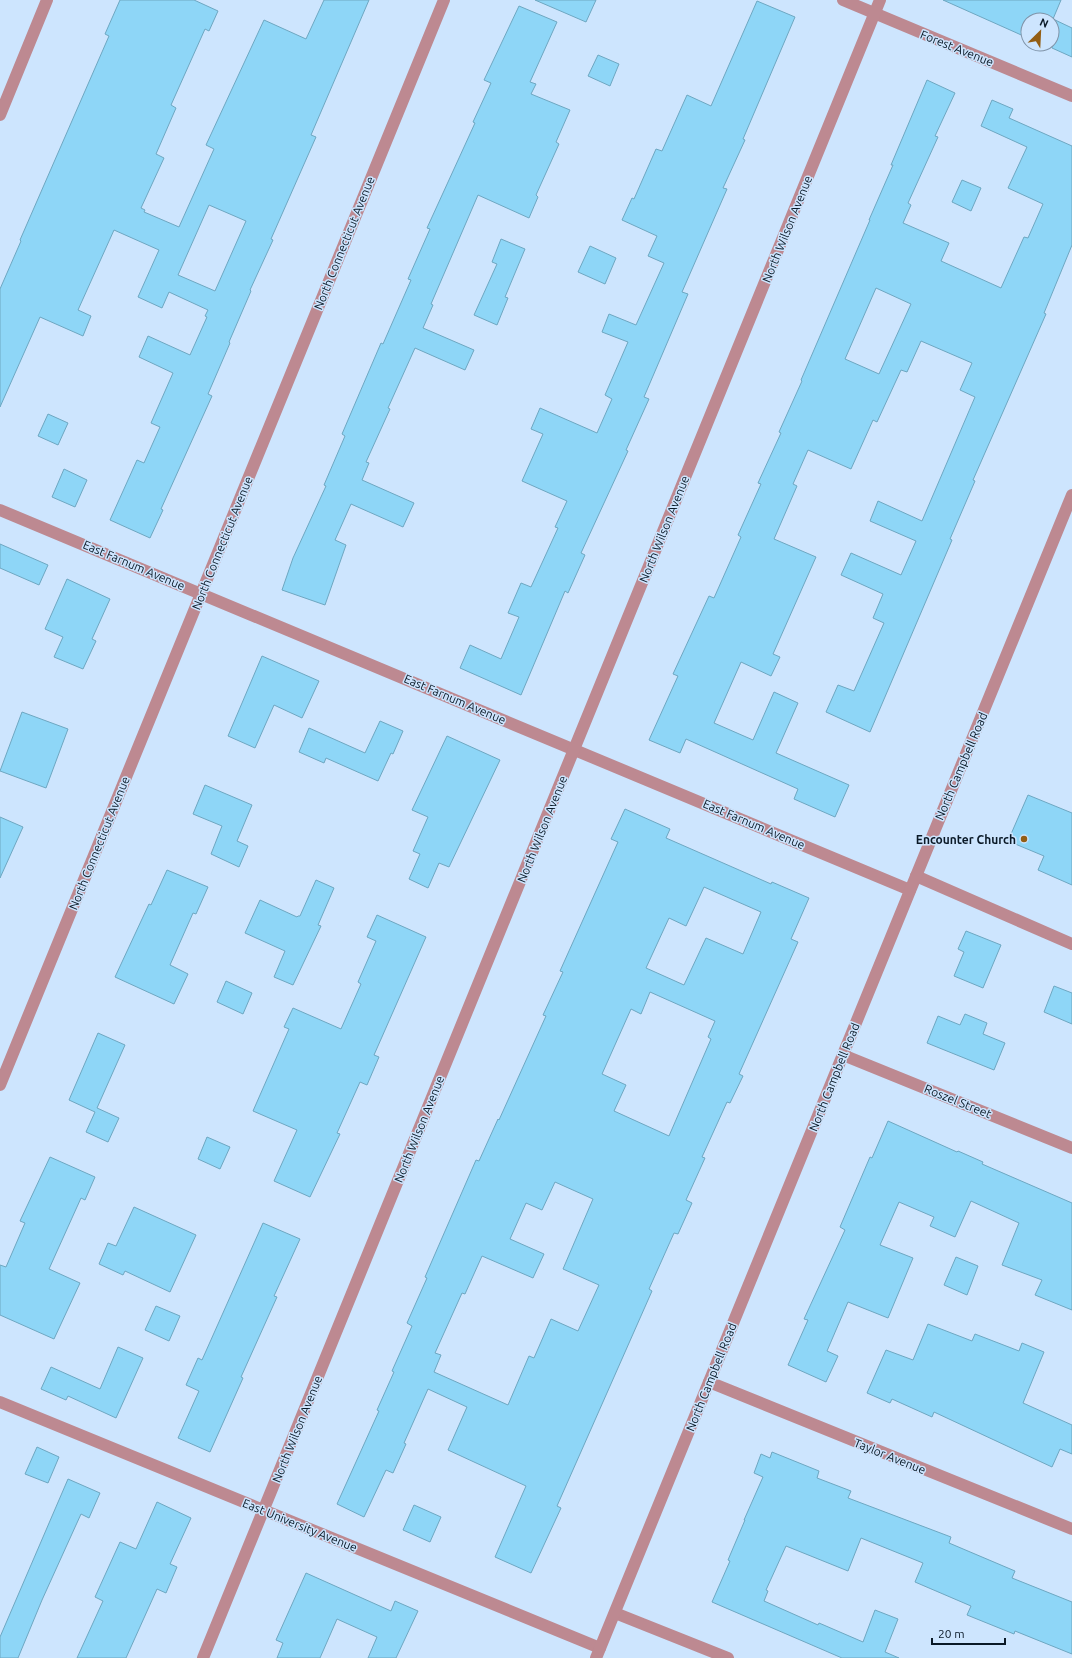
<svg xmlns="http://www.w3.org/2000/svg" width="1072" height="1658" font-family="Ubuntu,sans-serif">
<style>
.building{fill:#8ed6f7;stroke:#6ea7c1;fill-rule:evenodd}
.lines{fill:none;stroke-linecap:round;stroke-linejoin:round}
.minor{stroke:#bd8991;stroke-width:12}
.poi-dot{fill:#935e14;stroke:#cde5fe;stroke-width:1.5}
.labels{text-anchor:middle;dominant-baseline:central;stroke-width:3;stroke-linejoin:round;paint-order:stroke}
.street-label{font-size:12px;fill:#0a1927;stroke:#cde5fe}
.poi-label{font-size:12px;font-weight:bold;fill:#0a1927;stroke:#cde5fe;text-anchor:end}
</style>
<rect width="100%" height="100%" fill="#cde5fe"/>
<g class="building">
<path d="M 120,0 L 194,0 L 218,11 L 209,31 L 205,29 L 171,105 L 176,108 L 156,154 L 164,158 L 141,208 L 145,210 L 144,212 L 179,227 L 214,149 L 206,145 L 264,20 L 306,39 L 324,0 L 369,0 L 311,135 L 316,137 L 271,239 L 273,240 L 250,290 L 251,291 L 229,342 L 230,343 L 208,394 L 212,396 L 161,509 L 163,510 L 150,538 L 110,520 L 137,460 L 144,463 L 160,427 L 151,423 L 173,373 L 139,357 L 148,336 L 190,355 L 207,317 L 205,316 L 208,310 L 169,292 L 162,308 L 138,297 L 159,250 L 114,230 L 78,310 L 91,316 L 83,336 L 40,317 L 0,407 L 0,289 L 21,241 L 20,240 L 109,36 L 105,34 ZM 209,205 L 246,221 L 215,291 L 178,275 Z"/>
<path d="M 535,0 L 596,0 L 586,22 Z"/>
<path d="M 943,0 L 1061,0 L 1053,19 L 1072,28 L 1072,57 L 1052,48 L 1052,20 L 1028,20 L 1028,38 Z"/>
<path d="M 757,1 L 795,17 L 743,139 L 745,140 L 723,188 L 727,189 L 682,292 L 688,294 L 644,397 L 649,399 L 626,450 L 628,451 L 581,553 L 585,555 L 568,593 L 565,591 L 521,695 L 460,668 L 470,645 L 501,659 L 519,617 L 508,613 L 521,583 L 531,587 L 558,528 L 555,527 L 567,501 L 522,481 L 543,434 L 531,429 L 540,408 L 597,433 L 612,399 L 605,395 L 628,342 L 602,332 L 609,314 L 636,325 L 664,263 L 648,256 L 657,236 L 622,220 L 632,198 L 634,199 L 656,149 L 662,151 L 687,95 L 711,106 Z"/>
<path d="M 519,6 L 557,22 L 530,82 L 536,84 L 531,94 L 570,110 L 556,142 L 559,144 L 536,195 L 538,197 L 529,218 L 478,195 L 431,304 L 433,305 L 423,328 L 474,350 L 465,370 L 415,348 L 388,408 L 390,409 L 366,462 L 369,463 L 362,480 L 414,503 L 403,527 L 351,504 L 335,540 L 346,545 L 325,605 L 282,590 L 293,558 L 326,486 L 324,485 L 345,436 L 342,434 L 381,343 L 383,344 L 411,280 L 408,279 L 430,229 L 427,228 L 475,123 L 473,122 L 491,83 L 484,80 Z"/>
<path d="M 598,55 L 619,64 L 610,86 L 588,76 Z"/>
<path d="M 927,80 L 955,93 L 935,136 L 938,137 L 908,203 L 911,205 L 903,223 L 949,243 L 941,261 L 1001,288 L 1024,237 L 1028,238 L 1043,204 L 1008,188 L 1027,147 L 981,126 L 992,100 L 1013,109 L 1009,118 L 1072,146 L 1072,245 L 1044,313 L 1046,314 L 973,480 L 975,481 L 950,539 L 952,540 L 870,732 L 826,712 L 838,685 L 854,691 L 884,623 L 873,618 L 883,594 L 841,575 L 851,553 L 901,575 L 916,541 L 870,521 L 878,501 L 922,521 L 975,397 L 960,390 L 972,363 L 921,341 L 907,372 L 901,370 L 877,422 L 873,420 L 851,469 L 808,450 L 793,484 L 797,486 L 774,539 L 816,557 L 773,654 L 780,657 L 771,676 L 741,662 L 714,723 L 753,740 L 774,692 L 798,703 L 776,753 L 849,785 L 835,817 L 794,799 L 798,789 L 686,739 L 680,753 L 649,740 L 678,676 L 673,674 L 709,596 L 714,598 L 741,537 L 738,535 L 761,484 L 758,483 L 781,433 L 779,432 L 802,381 L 801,380 L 870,220 L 869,220 L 893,165 L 891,165 ZM 876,288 L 911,304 L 879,374 L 845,359 Z"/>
<path d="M 962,180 L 981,188 L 971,211 L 952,202 Z"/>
<path d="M 501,239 L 525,249 L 505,297 L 508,298 L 497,325 L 474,315 L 497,264 L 492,262 Z"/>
<path d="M 590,246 L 616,258 L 605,284 L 578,272 Z"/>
<path d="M 48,414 L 68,423 L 58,445 L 38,436 Z"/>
<path d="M 64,469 L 87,480 L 75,507 L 52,497 Z"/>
<path d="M 0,544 L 48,565 L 39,585 L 0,568 Z"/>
<path d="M 67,579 L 110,599 L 92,639 L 96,641 L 83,669 L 54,657 L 63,637 L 45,629 Z"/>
<path d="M 262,656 L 319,681 L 302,718 L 274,705 L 255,748 L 228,736 Z"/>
<path d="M 22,712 L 68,729 L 46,788 L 0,771 Z"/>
<path d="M 380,721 L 403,731 L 393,754 L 391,753 L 378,781 L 326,758 L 324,763 L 299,752 L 309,728 L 365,753 Z"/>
<path d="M 447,736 L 500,760 L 449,867 L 439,863 L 428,888 L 409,879 L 420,854 L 413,851 L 428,817 L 412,810 Z"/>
<path d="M 205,785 L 252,805 L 237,841 L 248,846 L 239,867 L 211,854 L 222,826 L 193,814 Z"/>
<path d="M 1028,795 L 1072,813 L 1072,885 L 1038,870 L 1044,856 L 1008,841 Z"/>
<path d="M 625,809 L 670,829 L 666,838 L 771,884 L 772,882 L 809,898 L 791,939 L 798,942 L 739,1074 L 743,1076 L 730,1103 L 727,1102 L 702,1157 L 705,1158 L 686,1200 L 692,1203 L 678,1234 L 674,1233 L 649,1289 L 652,1291 L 557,1506 L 561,1508 L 531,1573 L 495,1557 L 526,1486 L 448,1450 L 467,1407 L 428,1389 L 404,1443 L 406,1444 L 393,1473 L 386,1470 L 364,1517 L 337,1504 L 379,1411 L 377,1410 L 394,1372 L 392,1371 L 412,1326 L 407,1323 L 427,1278 L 425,1277 L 476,1160 L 479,1161 L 498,1119 L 499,1120 L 546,1016 L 543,1015 L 563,972 L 560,971 L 618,842 L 611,839 ZM 704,887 L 761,912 L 743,954 L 706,938 L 684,985 L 646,968 L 669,918 L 686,926 ZM 650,992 L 715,1021 L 708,1037 L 711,1039 L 669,1136 L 614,1111 L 626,1085 L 602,1074 L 631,1009 L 641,1014 ZM 555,1182 L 593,1199 L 563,1269 L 599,1285 L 578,1331 L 551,1319 L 534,1358 L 529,1356 L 508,1405 L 434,1372 L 441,1355 L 435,1353 L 462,1293 L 465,1294 L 482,1256 L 533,1278 L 544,1254 L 510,1239 L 526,1203 L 542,1210 Z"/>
<path d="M 0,817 L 23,827 L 0,878 Z"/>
<path d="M 167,870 L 208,887 L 196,914 L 193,913 L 170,965 L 188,974 L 174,1004 L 115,977 L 149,904 L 151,905 Z"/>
<path d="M 316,880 L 334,888 L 318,925 L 321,926 L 293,985 L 274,977 L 285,951 L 245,933 L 260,900 L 297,917 L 298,916 L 300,916 Z"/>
<path d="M 377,915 L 426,937 L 374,1055 L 379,1057 L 367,1085 L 360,1082 L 337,1133 L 340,1134 L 310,1197 L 274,1181 L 297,1130 L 253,1111 L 289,1029 L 284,1027 L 293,1008 L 341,1029 L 361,984 L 358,982 L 376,941 L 367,937 Z"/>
<path d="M 966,931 L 1001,945 L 983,988 L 954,976 L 964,952 L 958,949 Z"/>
<path d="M 226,981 L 252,993 L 243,1014 L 217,1002 Z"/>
<path d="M 1054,986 L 1072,993 L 1072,1024 L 1044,1012 Z"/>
<path d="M 965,1014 L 987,1023 L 983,1034 L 1005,1043 L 994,1070 L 927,1043 L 938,1016 L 960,1025 Z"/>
<path d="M 98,1033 L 125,1045 L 97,1108 L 119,1118 L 108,1142 L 86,1132 L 95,1112 L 69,1100 Z"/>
<path d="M 888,1121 L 957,1152 L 958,1151 L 983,1162 L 982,1164 L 1072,1203 L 1072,1310 L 1035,1295 L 1042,1280 L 1002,1265 L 1019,1223 L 971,1201 L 955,1237 L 930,1226 L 934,1217 L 899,1202 L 880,1245 L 913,1258 L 888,1318 L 848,1302 L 827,1351 L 838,1356 L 826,1382 L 788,1365 L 808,1320 L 804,1319 L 845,1230 L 840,1227 L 870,1157 L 872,1158 Z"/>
<path d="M 207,1137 L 230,1147 L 220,1169 L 198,1159 Z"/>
<path d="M 50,1157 L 95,1177 L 85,1200 L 81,1198 L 49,1269 L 80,1283 L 54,1339 L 0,1315 L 0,1265 L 6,1267 L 25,1223 L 20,1221 Z"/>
<path d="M 134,1207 L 196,1235 L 170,1292 L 125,1271 L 123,1275 L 99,1264 L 108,1243 L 116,1246 Z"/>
<path d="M 263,1223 L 300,1239 L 274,1296 L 277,1297 L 241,1377 L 243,1378 L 210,1452 L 178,1438 L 199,1391 L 186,1385 L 198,1358 L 202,1360 Z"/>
<path d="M 956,1257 L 978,1266 L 967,1295 L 944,1285 Z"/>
<path d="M 156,1306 L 180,1316 L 169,1341 L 145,1330 Z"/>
<path d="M 928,1324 L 972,1341 L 975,1334 L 1019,1351 L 1022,1343 L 1044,1352 L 1023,1403 L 1072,1425 L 1072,1454 L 1060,1449 L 1052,1467 L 934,1412 L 932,1417 L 892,1399 L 890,1403 L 867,1393 L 886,1350 L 913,1360 Z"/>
<path d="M 118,1347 L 143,1358 L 116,1418 L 68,1396 L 66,1400 L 41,1389 L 51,1367 L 100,1389 Z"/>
<path d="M 37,1447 L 59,1457 L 48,1483 L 25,1474 Z"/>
<path d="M 772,1452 L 819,1471 L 817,1478 L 851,1491 L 848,1498 L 951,1537 L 949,1543 L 1015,1571 L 1012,1578 L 1072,1602 L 1072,1654 L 1015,1631 L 1014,1634 L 967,1615 L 971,1606 L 915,1582 L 923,1563 L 861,1538 L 848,1571 L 786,1546 L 766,1590 L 768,1591 L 764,1601 L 818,1625 L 819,1623 L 863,1642 L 875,1610 L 898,1619 L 885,1652 L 899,1658 L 842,1658 L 712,1602 L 730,1561 L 728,1560 L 745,1520 L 744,1520 L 763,1477 L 754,1473 L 761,1454 L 770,1458 Z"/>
<path d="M 68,1479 L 100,1493 L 89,1518 L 81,1514 L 42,1600 L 18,1658 L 0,1658 L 0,1637 Z"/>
<path d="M 157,1502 L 191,1518 L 170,1564 L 177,1567 L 166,1593 L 157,1589 L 126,1658 L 77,1658 L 103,1601 L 95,1597 L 120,1542 L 136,1549 Z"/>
<path d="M 414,1505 L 441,1517 L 430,1542 L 403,1530 Z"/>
<path d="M 306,1573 L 391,1611 L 395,1601 L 418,1611 L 396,1658 L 368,1658 L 377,1637 L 337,1619 L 320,1658 L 277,1658 L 283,1643 L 276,1640 Z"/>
</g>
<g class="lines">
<g class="minor">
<path d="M 843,0 L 1072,96"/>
<path d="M 0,115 L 47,0"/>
<path d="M 0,510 L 910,890"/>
<path d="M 916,876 L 1072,944"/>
<path d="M 843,1055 L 1072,1148"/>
<path d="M 0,1085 L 444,0"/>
<path d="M 709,1382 L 1072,1529"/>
<path d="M 0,1402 L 600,1648"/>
<path d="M 615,1613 L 728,1658"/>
<path d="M 203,1658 L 880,0"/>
<path d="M 596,1658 L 1072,495"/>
</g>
</g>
<circle class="poi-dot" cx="1024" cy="839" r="4"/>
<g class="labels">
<g class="street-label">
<text transform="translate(957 48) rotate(22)">Forest Avenue</text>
<text transform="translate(787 229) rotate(-68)">North Wilson Avenue</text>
<text transform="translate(344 243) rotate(-68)">North Connecticut Avenue</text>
<text transform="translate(664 529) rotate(-68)">North Wilson Avenue</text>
<text transform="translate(222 543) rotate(-68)">North Connecticut Avenue</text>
<text transform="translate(134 565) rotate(23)">East Farnum Avenue</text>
<text transform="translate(455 699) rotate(23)">East Farnum Avenue</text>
<text transform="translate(961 766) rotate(-67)">North Campbell Road</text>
<text transform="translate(754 824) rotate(23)">East Farnum Avenue</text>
<text transform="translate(542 829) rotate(-68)">North Wilson Avenue</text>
<text transform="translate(99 843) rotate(-68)">North Connecticut Avenue</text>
<text transform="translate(834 1077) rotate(-68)">North Campbell Road</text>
<text transform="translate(958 1101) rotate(22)">Roszel Street</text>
<text transform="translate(419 1129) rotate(-68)">North Wilson Avenue</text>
<text transform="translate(711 1377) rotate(-68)">North Campbell Road</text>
<text transform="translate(297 1429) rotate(-68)">North Wilson Avenue</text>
<text transform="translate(890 1456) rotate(22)">Taylor Avenue</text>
<text transform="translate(300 1525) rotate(22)">East University Avenue</text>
</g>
<g class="poi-label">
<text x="1016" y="839">Encounter Church</text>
</g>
</g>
<g transform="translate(1040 32) rotate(24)"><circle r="19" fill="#cde5fe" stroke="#7f93a8"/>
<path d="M0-3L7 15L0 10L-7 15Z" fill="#935e14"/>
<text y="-6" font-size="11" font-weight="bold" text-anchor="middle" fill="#0a1927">N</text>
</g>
<path d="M932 1638v6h73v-6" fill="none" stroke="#0a1927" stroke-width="2"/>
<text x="938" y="1638" font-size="12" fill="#0a1927" stroke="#cde5fe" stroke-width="3" paint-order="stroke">20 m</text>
</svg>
